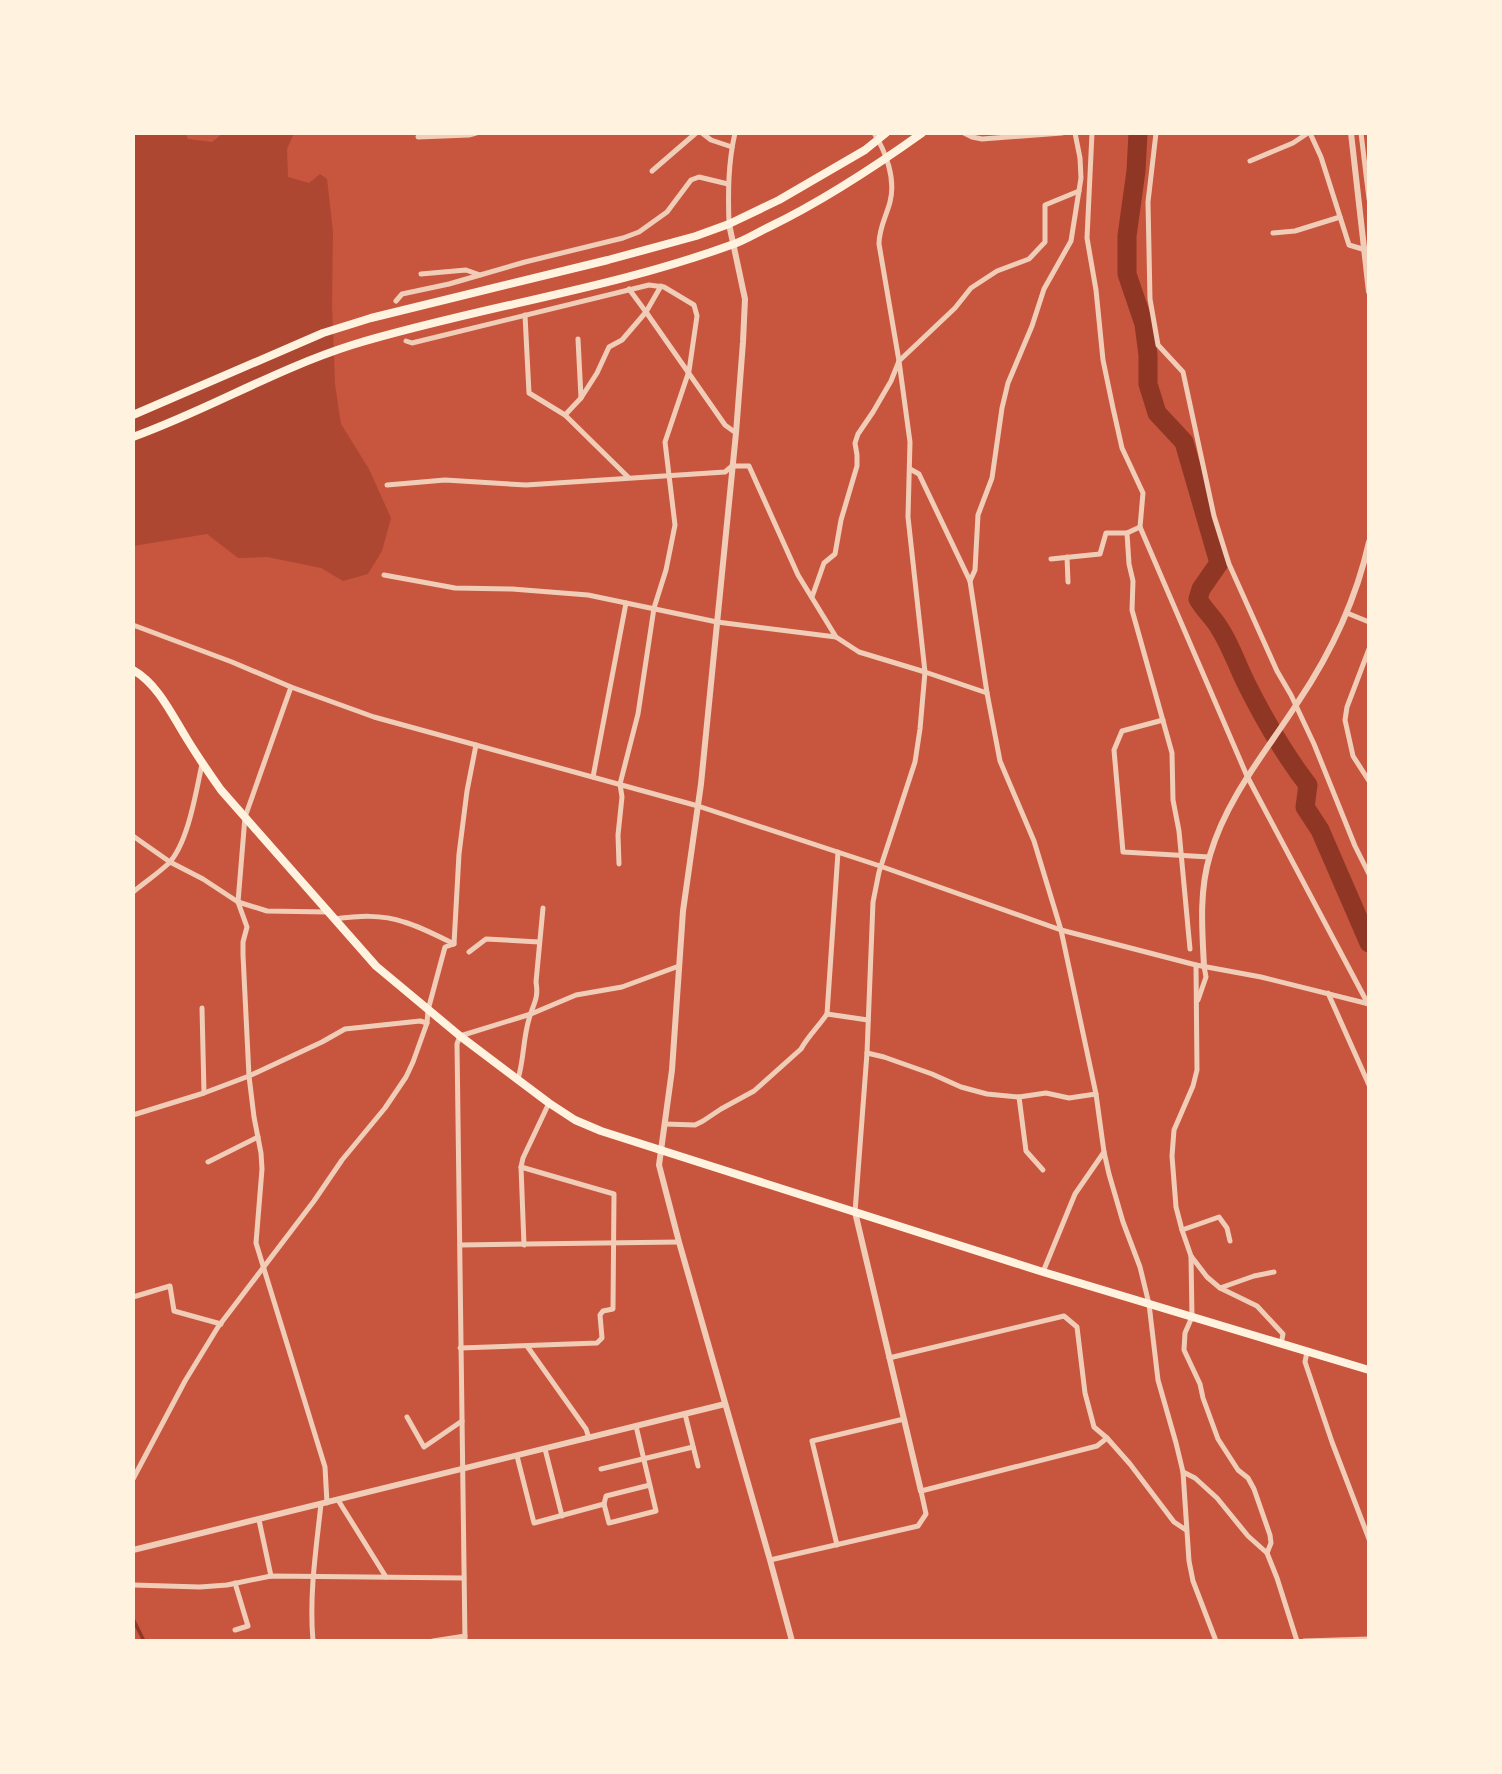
<svg xmlns="http://www.w3.org/2000/svg" width="1502" height="1774" font-family="Raleway,sans-serif">
<style>
.green{fill:#ae4732}
.lines{fill:none;stroke-linecap:round;stroke-linejoin:round}
.stream{stroke:#8f3625;stroke-width:3.5}
.river{stroke:#8f3625;stroke-width:19}
.minor{stroke:#f1ccb7;stroke-width:5}
.tertiary{stroke:#f1ccb7;stroke-width:6}
.trunk{stroke:#fff3e0;stroke-width:8}
</style>
<rect width="100%" height="100%" fill="#c8553d"/>
<path class="green" d="M 133,133 L 185,133 L 188,139 L 212,142 L 223,133 L 294,133 L 287,149 L 288,177 L 309,183 L 320,174 L 327,179 L 333,232 L 332,305 L 335,384 L 341,424 L 369,469 L 391,518 L 382,551 L 368,574 L 343,581 L 321,568 L 267,557 L 238,558 L 207,534 L 133,546 Z"/>
<g class="lines">
<path class="stream" d="M 133,1619 L 144,1641"/>
<path class="river" d="M 1138,133 L 1136,171 L 1127,236 L 1127,274 L 1144,324 L 1148,355 L 1148,384 L 1157,413 L 1184,442 L 1219,563 L 1201,589 L 1198,599 C 1204,610 1214,618 1220,629 C 1231,646 1237,665 1246,683 C 1264,719 1284,754 1308,785 L 1305,807 L 1320,830 L 1369,943"/>
<g class="minor">
<path d="M 702,133 L 711,140 L 732,147"/>
<path d="M 964,133 L 972,137 L 982,139 L 1062,133"/>
<path d="M 1092,133 L 1087,238 L 1096,290 L 1103,360 L 1113,408 L 1122,448 L 1143,493 L 1140,527 L 1247,776 L 1368,1004"/>
<path d="M 1156,133 L 1148,202 L 1150,299 L 1158,345 L 1183,372 L 1214,516 L 1229,564 L 1277,671 L 1291,695 L 1314,744 L 1355,846 L 1369,874"/>
<path d="M 1310,133 L 1321,157 L 1349,245 L 1369,251"/>
<path d="M 1361,133 L 1369,199"/>
<path d="M 418,137 L 469,135 L 476,133"/>
<path d="M 1250,161 L 1293,143 L 1308,133"/>
<path d="M 652,171 L 696,133"/>
<path d="M 729,224 C 728,193 728,163 735,133"/>
<path d="M 1273,233 L 1295,231 L 1340,217"/>
<path d="M 421,274 L 466,270 L 480,275"/>
<path d="M 661,286 L 646,312 L 725,425 L 736,433"/>
<path d="M 396,301 L 402,294 L 449,284 L 525,262 L 623,238 L 639,232 L 667,212 L 691,180 L 699,177 L 728,184"/>
<path d="M 525,315 L 529,393 L 565,415 L 581,398 L 578,339"/>
<path d="M 406,341 L 412,343 L 649,285 L 664,287 L 694,305 L 697,316 L 689,371 L 665,442 L 675,525 L 666,570 L 654,608 L 638,714 L 620,784 L 622,797 L 618,835 L 619,864"/>
<path d="M 581,398 L 597,373 L 609,347 L 622,340 L 646,312 L 629,289"/>
<path d="M 565,415 L 628,477"/>
<path d="M 910,469 L 919,474 L 970,581 L 987,693 L 1000,761 L 1034,841 L 1061,930 L 1096,1094 L 1104,1152 L 1109,1174 L 1123,1222 L 1140,1267 L 1149,1304 L 1158,1380 L 1176,1443 L 1183,1472 L 1189,1561 L 1193,1581 L 1216,1641"/>
<path d="M 387,485 L 445,480 L 526,485 L 725,472 L 732,466 L 749,466 L 798,575 L 836,637 L 859,652 L 925,672 L 987,693"/>
<path d="M 1140,527 L 1127,533 L 1129,564 L 1133,581 L 1132,610 L 1172,753 L 1173,800 L 1179,831 L 1190,949"/>
<path d="M 1067,557 L 1068,582"/>
<path d="M 1051,559 L 1100,554 L 1106,533 L 1127,533"/>
<path d="M 384,575 L 455,588 L 512,589 L 588,595 L 717,622 L 836,637"/>
<path d="M 970,581 L 975,570 L 978,515 L 992,478 L 1002,408 L 1008,383 L 1032,326 L 1044,289 L 1071,241 L 1081,178 L 1080,158 L 1075,133"/>
<path d="M 812,597 L 824,563 L 835,554 L 841,520 L 857,466 L 857,455 L 855,443 L 858,434 L 873,412 L 891,381 L 899,361 L 955,308 L 971,288 L 997,271 L 1029,259 L 1045,242 L 1045,205 L 1079,191"/>
<path d="M 1347,613 L 1369,622"/>
<path d="M 133,625 L 232,662 L 291,687 L 374,717 L 698,806 L 880,866 L 1061,930 L 1196,965 L 1261,977 L 1369,1004"/>
<path d="M 1369,649 L 1347,707 L 1345,720 L 1353,756 L 1369,781"/>
<path d="M 291,687 L 245,817 L 238,902 L 247,927 L 243,942 L 243,955 L 249,1076 L 254,1117 L 261,1153 L 262,1169 L 256,1243 L 325,1467 L 327,1503"/>
<path d="M 1163,720 L 1122,731 L 1114,750 L 1123,852 L 1209,857"/>
<path d="M 593,777 L 626,603"/>
<path d="M 133,836 L 170,862 L 203,879 L 238,902 L 267,911 L 327,912"/>
<path d="M 133,892 C 144,883 157,874 168,864 C 188,844 196,792 202,764"/>
<path d="M 334,919 C 358,916 381,914 404,922 C 421,927 438,936 454,944"/>
<path d="M 469,952 L 486,939 L 539,942"/>
<path d="M 1196,965 L 1197,1070 L 1193,1086 L 1174,1130 L 1172,1156 L 1176,1207 L 1182,1230 L 1191,1256 L 1192,1317 L 1185,1333 L 1184,1350 L 1200,1384 L 1203,1398 L 1218,1439 L 1238,1470 L 1248,1478 L 1254,1489 L 1270,1535 L 1271,1543 L 1267,1553"/>
<path d="M 1328,993 L 1369,1085"/>
<path d="M 1198,1000 L 1206,977 L 1204,966"/>
<path d="M 202,1008 L 204,1093"/>
<path d="M 827,1014 L 868,1020"/>
<path d="M 867,1053 L 884,1057 L 932,1074 L 961,1087 L 987,1094 L 1019,1097 L 1046,1093 L 1069,1098 L 1096,1094"/>
<path d="M 518,1079 C 524,1059 523,1039 529,1019 C 533,1004 539,999 536,982 L 543,908"/>
<path d="M 1019,1097 L 1026,1151 L 1043,1170"/>
<path d="M 133,1115 L 204,1093 L 249,1076 L 322,1042 L 345,1029 L 420,1021 L 427,1023"/>
<path d="M 665,1124 L 695,1125 L 703,1121 L 721,1109 L 754,1091 L 801,1049 C 808,1036 819,1026 827,1014 L 838,852"/>
<path d="M 208,1162 L 258,1137"/>
<path d="M 855,1212 L 867,1053 L 873,902 L 879,872 L 915,762 L 920,729 L 925,672 L 908,517 L 910,442 L 899,361 L 879,244 C 879,228 886,217 890,202 C 896,179 886,152 874,133"/>
<path d="M 1182,1230 L 1219,1217 L 1227,1228 L 1230,1241"/>
<path d="M 460,1245 L 679,1242"/>
<path d="M 524,1245 L 521,1167 L 523,1158 L 549,1103"/>
<path d="M 1191,1256 L 1207,1277 L 1220,1288 L 1257,1306 L 1283,1334 L 1281,1344"/>
<path d="M 1043,1272 L 1075,1194 L 1104,1152"/>
<path d="M 1220,1288 L 1254,1276 L 1274,1272"/>
<path d="M 133,1297 L 170,1286 L 174,1311 L 221,1324"/>
<path d="M 527,1346 L 586,1429 L 589,1438"/>
<path d="M 460,1348 L 597,1343 L 602,1338 L 600,1315 L 603,1311 L 613,1309 L 614,1194 L 521,1167"/>
<path d="M 1307,1352 L 1305,1362 L 1332,1442 L 1369,1539"/>
<path d="M 889,1358 L 1064,1316 L 1077,1327 L 1085,1393 L 1094,1427 L 1107,1438 L 1130,1464 L 1174,1522 L 1186,1530"/>
<path d="M 685,1414 L 698,1466"/>
<path d="M 407,1417 L 424,1447 L 462,1421"/>
<path d="M 636,1426 L 656,1511 L 609,1523 L 604,1504 L 606,1496 L 650,1485"/>
<path d="M 545,1449 L 562,1516"/>
<path d="M 517,1456 L 534,1523 L 604,1504"/>
<path d="M 601,1469 L 693,1447"/>
<path d="M 1183,1472 L 1195,1478 L 1217,1498 L 1248,1536 L 1267,1553 L 1277,1578 L 1297,1641"/>
<path d="M 133,1479 L 185,1381 L 218,1327 L 314,1201 L 342,1160 L 385,1108 L 406,1077 L 413,1062 L 427,1023 L 428,1010 L 445,947 L 454,944 L 459,854 L 467,791 L 476,745"/>
<path d="M 338,1500 L 386,1577"/>
<path d="M 259,1520 L 271,1576"/>
<path d="M 837,1545 L 812,1441 L 904,1419"/>
<path d="M 770,1560 L 918,1526 L 926,1514 L 921,1491 L 1097,1446 L 1107,1438"/>
<path d="M 133,1585 L 200,1587 L 227,1585 L 271,1576 L 464,1578"/>
<path d="M 235,1630 L 248,1626 L 235,1583"/>
<path d="M 313,1641 C 309,1595 316,1550 321,1504"/>
<path d="M 433,1641 L 465,1636"/>
<path d="M 465,1641 L 457,1044 L 460,1036 L 531,1014 L 576,995 L 622,987 L 679,966"/>
<path d="M 1304,1641 L 1369,1639"/>
</g>
<g class="tertiary">
<path d="M 1351,133 L 1369,292"/>
<path d="M 729,224 L 745,299 L 743,342 L 736,433 L 701,784 L 683,911 L 672,1070 L 659,1165 L 679,1242 L 770,1560 L 792,1641"/>
<path d="M 1204,966 C 1202,929 1199,891 1210,855 C 1227,797 1266,752 1298,702 C 1331,653 1356,600 1369,542"/>
<path d="M 855,1212 L 921,1491"/>
<path d="M 133,1550 L 725,1404"/>
</g>
<g class="trunk">
<path d="M 133,415 L 323,333 L 371,318 L 608,260 L 696,236 L 729,224 L 779,200 L 865,150 L 886,133"/>
<path d="M 133,437 C 208,410 276,369 352,345 C 477,307 608,290 731,245 C 744,241 756,233 769,227 C 823,201 873,168 922,133"/>
<path d="M 133,670 C 158,684 172,715 187,739 C 198,757 209,773 221,790 L 376,966 L 460,1036 L 549,1103 L 575,1120 L 601,1131 L 1043,1272 L 1369,1370"/>
</g>
</g>
<rect width="1502" height="1774" fill="none" stroke="#fff3e0" stroke-width="270"/>
</svg>
